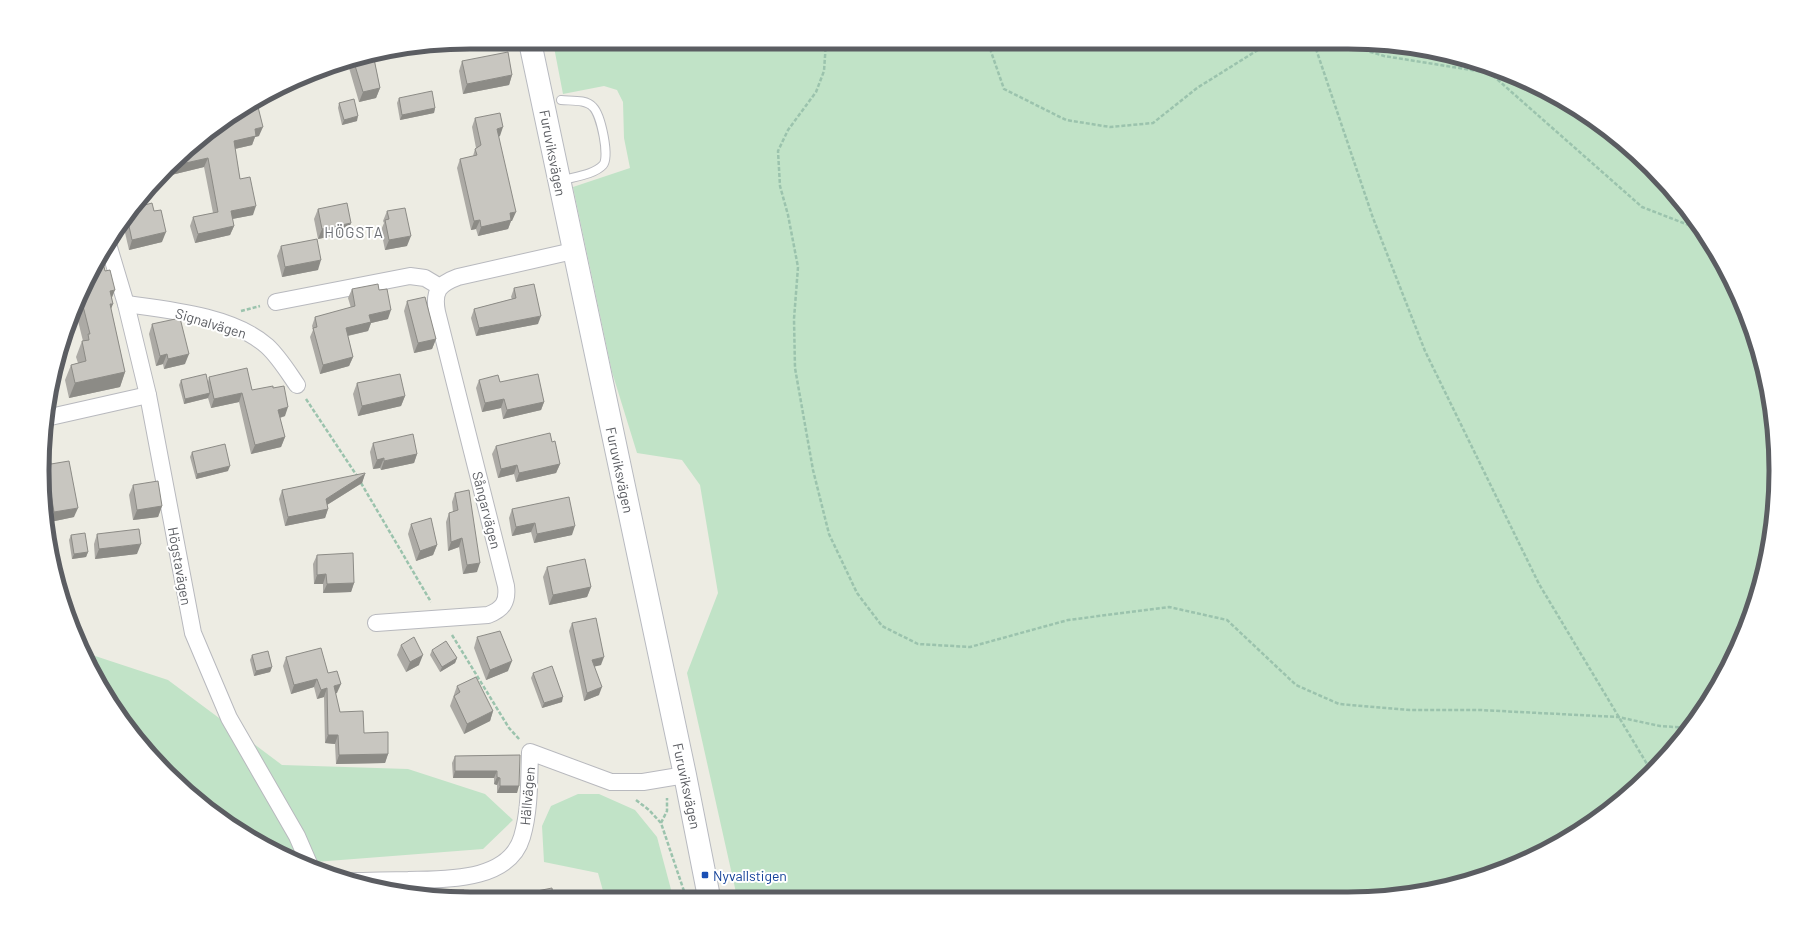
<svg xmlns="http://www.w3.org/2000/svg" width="1818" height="941" font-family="Barlow,sans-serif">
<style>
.green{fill:#c1e3c7}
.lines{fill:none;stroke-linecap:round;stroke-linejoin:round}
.lane-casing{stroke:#b8b9be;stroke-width:10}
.street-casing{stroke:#b8b9be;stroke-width:18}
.secondary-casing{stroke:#b8bac0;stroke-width:24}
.path{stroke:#9bc3ad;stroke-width:2.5;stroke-dasharray:4 2;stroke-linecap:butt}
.lane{stroke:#fff;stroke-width:8}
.street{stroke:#fff;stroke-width:16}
.secondary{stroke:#fff;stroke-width:22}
.wall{fill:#acaaa5}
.shaded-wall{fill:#8c8b86}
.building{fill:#c8c6c0;stroke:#8c8b86}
.transit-dot{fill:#1a4fb4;stroke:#fff;stroke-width:1.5}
.labels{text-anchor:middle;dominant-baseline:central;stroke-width:4;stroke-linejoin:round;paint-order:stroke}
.street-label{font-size:14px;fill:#5b5d62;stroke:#fff}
.transit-label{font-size:14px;fill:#164399;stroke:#fff;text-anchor:start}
.neighbourhood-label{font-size:15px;letter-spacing:1px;fill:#6c6f74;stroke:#fff}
.rim{fill:none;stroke:#5b5d62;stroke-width:5}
</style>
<rect width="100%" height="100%" fill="#edece3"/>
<g class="green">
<path d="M 553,42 L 1375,43 L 1458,57 L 1537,86 L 1608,130 L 1670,188 L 1718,256 L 1753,333 L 1772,414 L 1775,498 L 1761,581 L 1732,660 L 1687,732 L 1608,811 L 1511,866 L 1404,895 L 737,897 L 687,673 L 718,593 L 700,485 L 682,460 L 637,453 L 612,372 L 573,187 L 630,168 L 624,138 L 623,102 L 617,90 L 604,86 L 563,94 Z"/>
<path d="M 83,652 L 168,680 L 282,765 L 408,769 L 485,794 L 513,820 L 483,849 L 302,863 L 281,855 L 210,811 L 167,773 L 114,709 Z"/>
<path d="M 578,794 L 599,794 L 635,810 L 657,837 L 673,897 L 605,898 L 598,873 L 544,862 L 542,826 L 551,806 Z"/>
</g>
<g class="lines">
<g class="lane-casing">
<path id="lane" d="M 560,181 C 572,177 594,175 603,165 C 610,157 601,115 593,107 C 586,99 571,101 561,100"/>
</g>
<g class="street-casing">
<g id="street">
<path d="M 108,244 L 126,304 L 148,395 L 193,633 L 229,718 L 297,836 L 310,866"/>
<path d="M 276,302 L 410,276 L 425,278 L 440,287"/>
<path d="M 126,304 C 170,310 233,316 267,346 C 279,357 288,372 297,385"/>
<path d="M 46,418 L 148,395"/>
<path d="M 376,623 L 488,615 C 503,609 508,602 506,586 L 437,312 C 433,291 439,284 458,277 L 573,251"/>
<path d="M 351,881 C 370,881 389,880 408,880 C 445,879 509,882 522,837 C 530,810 529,780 530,752 L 611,782 L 643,782 L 685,775"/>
</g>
</g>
<g class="secondary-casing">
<path id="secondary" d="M 530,42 L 685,775 L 709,897"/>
</g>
<g class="path">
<path d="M 826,42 L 824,71 L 816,92 L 788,130 L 778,151 L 780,186 L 788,215 L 798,267 L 794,319 L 795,368 L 813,470 L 829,534 L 857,593 L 882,626 L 918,644 L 970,647 L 1068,620 L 1169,607 L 1227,620 L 1296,685 L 1339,704 L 1410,710 L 1480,710 L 1618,717 L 1660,726 L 1689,728"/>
<path d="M 988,43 L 1004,89 L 1066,120 L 1110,127 L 1153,123 L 1197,88 L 1269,43"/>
<path d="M 1314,43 L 1373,218 L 1425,351 L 1539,584 L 1650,769"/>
<path d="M 1341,43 L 1384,56 L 1490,73 L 1642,207 L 1699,229"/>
<path d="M 241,311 L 260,306"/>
<path d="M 306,399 L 357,476"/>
<path d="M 361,483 L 431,602"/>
<path d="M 452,635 L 509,728 L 520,740"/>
<path d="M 636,800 L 649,810 L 661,823 L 686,897"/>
<path d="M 661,823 L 667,811 L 667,798"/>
</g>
<use href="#lane" class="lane"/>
<use href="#street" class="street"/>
<use href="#secondary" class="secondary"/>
</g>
<g class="wall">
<path d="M 373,54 L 380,88 L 376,98 L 359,102 L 347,61 Z"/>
<path d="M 462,61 L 512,75 L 509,85 L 463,94 L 459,71 Z"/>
<path d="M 399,98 L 435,108 L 434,113 L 400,120 L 397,103 Z"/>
<path d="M 339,103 L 357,121 L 342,125 L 338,108 Z"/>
<path d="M 475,118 L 500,136 L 498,137 L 512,221 L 511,221 L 508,229 L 478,236 L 476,229 L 471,230 L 457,168 L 460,159 L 473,156 L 475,149 L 476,148 L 472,127 Z"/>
<path d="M 209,131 L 259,136 L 255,137 L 252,145 L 235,149 L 240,179 L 253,215 L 232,219 L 234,226 L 230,235 L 195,243 L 190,226 L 193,217 L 213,213 L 204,167 L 163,177 L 163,175 Z"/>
<path d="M 134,208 L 154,211 L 162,242 L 129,250 L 123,224 Z"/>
<path d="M 318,209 L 347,233 L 318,239 L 314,219 Z"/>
<path d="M 387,211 L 407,246 L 385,250 L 381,230 L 384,223 L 383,221 Z"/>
<path d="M 281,246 L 318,270 L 282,277 L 277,256 Z"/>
<path d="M 98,259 L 112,298 L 111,309 L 125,372 L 120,387 L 69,398 L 65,380 L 71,365 L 78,363 L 76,357 L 82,341 L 83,341 L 76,313 L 73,313 Z"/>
<path d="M 514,288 L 538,324 L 476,336 L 471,318 L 474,309 L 512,299 L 511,297 Z"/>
<path d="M 352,289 L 388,319 L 371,323 L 368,331 L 348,336 L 353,357 L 349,366 L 320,374 L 310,337 L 313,330 L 312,326 L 315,317 L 351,308 L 348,298 Z"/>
<path d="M 407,301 L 436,339 L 432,349 L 414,353 L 404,311 Z"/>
<path d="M 152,324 L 185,364 L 164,369 L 163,364 L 156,366 L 149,334 Z"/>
<path d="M 209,377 L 252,390 L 273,388 L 285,416 L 280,418 L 285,437 L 281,447 L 251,454 L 239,402 L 211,408 L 208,398 L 184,404 L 179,385 L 181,380 L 208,382 Z"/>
<path d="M 479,380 L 500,382 L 544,402 L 541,410 L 503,419 L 501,408 L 482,412 L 476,388 Z"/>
<path d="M 357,383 L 405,396 L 401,406 L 358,416 L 353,394 Z"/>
<path d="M 552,442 L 560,464 L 556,473 L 516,482 L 514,474 L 498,478 L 492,454 L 496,446 Z"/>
<path d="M 373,443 L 417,454 L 414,463 L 381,470 L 380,468 L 373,469 L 370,452 Z"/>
<path d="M 192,452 L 228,471 L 196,479 L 190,457 Z"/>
<path d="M 51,464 L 74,517 L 50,522 L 46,498 Z"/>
<path d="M 365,474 L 362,483 L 327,505 L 328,509 L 325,518 L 285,526 L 279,499 L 282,490 Z"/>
<path d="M 133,485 L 162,506 L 158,517 L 133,520 L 129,495 Z"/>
<path d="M 455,493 L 477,572 L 463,574 L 459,547 L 448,551 L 446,522 L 449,513 L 453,512 L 452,502 Z"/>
<path d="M 512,509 L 572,535 L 534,543 L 531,532 L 512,536 L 509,518 Z"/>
<path d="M 411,524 L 437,545 L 433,555 L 416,561 L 408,534 Z"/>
<path d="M 97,534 L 137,554 L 95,559 L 94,544 Z"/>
<path d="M 71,535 L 88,552 L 86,557 L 72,559 L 69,540 Z"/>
<path d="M 317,555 L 354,583 L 351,592 L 323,593 L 323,584 L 314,584 L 313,564 Z"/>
<path d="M 547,567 L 591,587 L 587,597 L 549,605 L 543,577 Z"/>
<path d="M 572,623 L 601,665 L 594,666 L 599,695 L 584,701 L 569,631 Z"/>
<path d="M 477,637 L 508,671 L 486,680 L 474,648 Z"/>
<path d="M 401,645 L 419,665 L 406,672 L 397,655 Z"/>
<path d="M 432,650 L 457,658 L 455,663 L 440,672 L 430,655 Z"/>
<path d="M 252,655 L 272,667 L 270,672 L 254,676 L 250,660 Z"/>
<path d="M 286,657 L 328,673 L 337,693 L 335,693 L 340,712 L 388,754 L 385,763 L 336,764 L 335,744 L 325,743 L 324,697 L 317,699 L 314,687 L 291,694 L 283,666 Z"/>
<path d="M 533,673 L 562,702 L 542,708 L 531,678 Z"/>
<path d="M 457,686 L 493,711 L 490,721 L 464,734 L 450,706 Z"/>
<path d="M 520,755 L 517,793 L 497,793 L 497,785 L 494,784 L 494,778 L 453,778 L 452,763 L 455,756 Z"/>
</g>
<g class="shaded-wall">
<path d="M 512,75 L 509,85 L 463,94 L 467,84 Z"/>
<path d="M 380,88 L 376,98 L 359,102 L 363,92 Z"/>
<path d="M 435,108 L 434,113 L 400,120 L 402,115 Z"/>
<path d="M 358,116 L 357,121 L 342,125 L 344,120 Z"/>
<path d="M 263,127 L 259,136 L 255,137 L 252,145 L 230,150 L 234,141 L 255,129 Z"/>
<path d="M 503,127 L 500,136 L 493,138 L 497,129 Z"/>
<path d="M 208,158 L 204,167 L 163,177 L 164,173 L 172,166 Z"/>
<path d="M 256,206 L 253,215 L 227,220 L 231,211 Z"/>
<path d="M 516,212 L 512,221 L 511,221 L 508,229 L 478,236 L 481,227 L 510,213 Z"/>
<path d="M 480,220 L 476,229 L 471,230 L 474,221 Z"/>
<path d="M 351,223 L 347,233 L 318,239 L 322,229 Z"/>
<path d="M 234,226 L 230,235 L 195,243 L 198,234 Z"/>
<path d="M 166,232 L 162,242 L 129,250 L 132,240 Z"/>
<path d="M 411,236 L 407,246 L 385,250 L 389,240 Z"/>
<path d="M 321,260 L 318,270 L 282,277 L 285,267 Z"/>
<path d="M 115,290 L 109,305 L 110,291 Z"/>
<path d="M 79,298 L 81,298 L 76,313 L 73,313 L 75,307 Z"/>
<path d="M 110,304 L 113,304 L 107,319 Z"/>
<path d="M 391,310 L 388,319 L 371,323 L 368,331 L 342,337 L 346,328 L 369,315 Z"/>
<path d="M 541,316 L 538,324 L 476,336 L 479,328 Z"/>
<path d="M 436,339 L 432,349 L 414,353 L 418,343 Z"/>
<path d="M 167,354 L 163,364 L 156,366 L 160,356 Z"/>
<path d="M 189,354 L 185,364 L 164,369 L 168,359 Z"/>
<path d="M 353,357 L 349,366 L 320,374 L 323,365 Z"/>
<path d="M 125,372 L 120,387 L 69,398 L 75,383 Z"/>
<path d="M 210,393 L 208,398 L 184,404 L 185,399 Z"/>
<path d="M 242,393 L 239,402 L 211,408 L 214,399 Z"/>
<path d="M 405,396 L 401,406 L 358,416 L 362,406 Z"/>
<path d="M 504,399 L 501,408 L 482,412 L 485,403 Z"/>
<path d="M 544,402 L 541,410 L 503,419 L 507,410 Z"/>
<path d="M 288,407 L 285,416 L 275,419 L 278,410 Z"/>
<path d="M 285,437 L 281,447 L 251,454 L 255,445 Z"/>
<path d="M 417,454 L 414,463 L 381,470 L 384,461 Z"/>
<path d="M 384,458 L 380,468 L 373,469 L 377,460 Z"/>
<path d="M 560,464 L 556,473 L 516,482 L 519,473 Z"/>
<path d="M 517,465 L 514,474 L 498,478 L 501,469 Z"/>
<path d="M 230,466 L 228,471 L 196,479 L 197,474 Z"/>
<path d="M 365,474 L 362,483 L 322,508 L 326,499 Z"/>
<path d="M 50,488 L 46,498 L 45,498 L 44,489 Z"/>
<path d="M 162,506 L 158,517 L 133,520 L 137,510 Z"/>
<path d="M 78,508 L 74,517 L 50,522 L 54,512 Z"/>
<path d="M 328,509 L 325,518 L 285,526 L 288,517 Z"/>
<path d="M 535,523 L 531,532 L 512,536 L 516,527 Z"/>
<path d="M 575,526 L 572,535 L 534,543 L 537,534 Z"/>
<path d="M 462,538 L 459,547 L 448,551 L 451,542 Z"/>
<path d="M 141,544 L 137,554 L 95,559 L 99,549 Z"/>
<path d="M 437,545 L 433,555 L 416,561 L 420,551 Z"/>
<path d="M 88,552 L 86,557 L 72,559 L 74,554 Z"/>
<path d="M 480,563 L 477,572 L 463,574 L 467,565 Z"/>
<path d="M 326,574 L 323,584 L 314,584 L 317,575 Z"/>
<path d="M 354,583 L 351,592 L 323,593 L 327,584 Z"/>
<path d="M 591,587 L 587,597 L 549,605 L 553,595 Z"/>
<path d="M 423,655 L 419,665 L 406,672 L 410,662 Z"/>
<path d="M 604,657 L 601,665 L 589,668 L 592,660 Z"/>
<path d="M 457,658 L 455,663 L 440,672 L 442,667 Z"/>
<path d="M 512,661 L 508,671 L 486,680 L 490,670 Z"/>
<path d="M 272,667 L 270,672 L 254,676 L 256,671 Z"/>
<path d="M 317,679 L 314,687 L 291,694 L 294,685 Z"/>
<path d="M 341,684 L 337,693 L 330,695 L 334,686 Z"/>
<path d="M 602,687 L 599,695 L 584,701 L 587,693 Z"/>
<path d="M 327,688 L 324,697 L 317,699 L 321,690 Z"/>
<path d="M 563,697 L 562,702 L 542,708 L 544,703 Z"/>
<path d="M 493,711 L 490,721 L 464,734 L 467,724 Z"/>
<path d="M 328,735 L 338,735 L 335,744 L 325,743 Z"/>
<path d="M 388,754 L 385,763 L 336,764 L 339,755 Z"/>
<path d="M 455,771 L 497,771 L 494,778 L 453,778 Z"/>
<path d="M 497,777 L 500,778 L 497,785 L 494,784 Z"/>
<path d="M 500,786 L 519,786 L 517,793 L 497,793 Z"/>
</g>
<g class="building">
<path d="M 508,52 L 512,75 L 467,84 L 462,61 Z"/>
<path d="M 373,54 L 380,88 L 363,92 L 353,59 Z"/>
<path d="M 432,91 L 435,108 L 402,115 L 399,98 Z"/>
<path d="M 256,99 L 263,127 L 255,129 L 256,136 L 234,141 L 240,179 L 250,177 L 256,206 L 231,211 L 234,226 L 198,234 L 193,217 L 218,212 L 208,158 L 172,166 L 209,131 Z"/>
<path d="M 354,99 L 358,116 L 344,120 L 339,103 Z"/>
<path d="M 500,113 L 503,127 L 497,129 L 516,212 L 510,213 L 511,220 L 481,227 L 480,220 L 474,221 L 460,159 L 477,155 L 475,149 L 481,145 L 475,118 Z"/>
<path d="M 152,203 L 154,211 L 161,210 L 166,232 L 132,240 L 127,217 L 134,208 Z"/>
<path d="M 347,203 L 351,223 L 322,229 L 318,209 Z"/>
<path d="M 405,208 L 411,236 L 389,240 L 385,220 L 389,219 L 387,211 Z"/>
<path d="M 317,239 L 321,260 L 285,267 L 281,246 Z"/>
<path d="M 102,258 L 105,271 L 110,270 L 115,290 L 110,291 L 113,304 L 110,304 L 125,372 L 75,383 L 71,365 L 86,361 L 82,341 L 89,340 L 88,334 L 90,334 L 81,298 L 79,298 L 98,259 Z"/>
<path d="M 378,284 L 379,290 L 387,289 L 391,310 L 369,315 L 371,322 L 346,328 L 353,357 L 323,365 L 313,328 L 317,327 L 315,317 L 355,306 L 352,289 Z"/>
<path d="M 534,284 L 541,316 L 479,328 L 474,309 L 516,298 L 514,288 Z"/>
<path d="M 425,297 L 436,339 L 418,343 L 407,301 Z"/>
<path d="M 180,318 L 189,354 L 168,359 L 167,354 L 160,356 L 152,324 Z"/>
<path d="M 247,368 L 252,390 L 273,386 L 273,388 L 284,386 L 288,407 L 278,410 L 285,437 L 255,445 L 242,393 L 214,399 L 209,377 Z"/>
<path d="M 206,374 L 210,393 L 185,399 L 181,380 Z"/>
<path d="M 400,374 L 405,396 L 362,406 L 357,383 Z"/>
<path d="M 538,374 L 544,402 L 507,410 L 504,399 L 485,403 L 479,380 L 498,375 L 500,382 Z"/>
<path d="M 550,433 L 552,442 L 555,441 L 560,464 L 519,473 L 517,465 L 501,469 L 496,446 Z"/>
<path d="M 413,434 L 417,454 L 384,461 L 384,458 L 377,460 L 373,443 Z"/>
<path d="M 225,444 L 230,466 L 197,474 L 192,452 Z"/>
<path d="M 48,447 L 51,464 L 69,461 L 78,508 L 54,512 L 50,488 L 44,489 L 43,448 Z"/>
<path d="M 365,473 L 365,474 L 326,499 L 328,509 L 288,517 L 282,490 Z"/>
<path d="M 158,481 L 162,506 L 137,510 L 133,485 Z"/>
<path d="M 469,490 L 480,563 L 467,565 L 462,538 L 451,542 L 449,513 L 458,510 L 455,493 Z"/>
<path d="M 569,497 L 575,526 L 537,534 L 535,523 L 516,527 L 512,509 Z"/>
<path d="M 431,518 L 437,545 L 420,551 L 411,524 Z"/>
<path d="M 139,529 L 141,544 L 99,549 L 97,534 Z"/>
<path d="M 85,533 L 88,552 L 74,554 L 71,535 Z"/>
<path d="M 353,553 L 354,583 L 327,584 L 326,574 L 317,575 L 317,555 Z"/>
<path d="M 585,559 L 591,587 L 553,595 L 547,567 Z"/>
<path d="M 596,618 L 604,657 L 592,660 L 602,687 L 587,693 L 572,623 Z"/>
<path d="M 500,631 L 512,661 L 490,670 L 477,637 Z"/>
<path d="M 414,637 L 423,655 L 410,662 L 401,645 Z"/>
<path d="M 446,641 L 457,658 L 442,667 L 432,650 Z"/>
<path d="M 321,648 L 328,673 L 337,671 L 341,684 L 334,686 L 340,712 L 363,711 L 364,733 L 388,732 L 388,754 L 339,755 L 338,735 L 328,735 L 327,688 L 321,690 L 317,679 L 294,685 L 286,657 Z"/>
<path d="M 268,651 L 272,667 L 256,671 L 252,655 Z"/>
<path d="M 552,666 L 563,697 L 544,703 L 533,673 Z"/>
<path d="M 476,677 L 493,711 L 467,724 L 454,696 L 460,692 L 457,686 Z"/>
<path d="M 520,755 L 519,786 L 500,786 L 500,778 L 497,777 L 497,771 L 455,771 L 455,756 Z"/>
<path d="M 552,888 L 553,898 L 523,898 L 522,894 Z"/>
<path d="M 464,890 L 465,898 L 443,898 L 438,897 L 438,892 Z"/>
</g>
<rect class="transit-dot" x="701" y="871" width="8" height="8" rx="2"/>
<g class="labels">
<g class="street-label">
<text transform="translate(553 153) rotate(79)">Furuviksvägen</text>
<text transform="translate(211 323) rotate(17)">Signalvägen</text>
<text transform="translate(620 470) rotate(78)">Furuviksvägen</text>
<text transform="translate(487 510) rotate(76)">Sångarvägen</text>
<text transform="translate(180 566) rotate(80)">Högstavägen</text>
<text transform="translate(687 786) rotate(78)">Furuviksvägen</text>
<text transform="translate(527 796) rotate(-85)">Hällvägen</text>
</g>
<g class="transit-label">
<text x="713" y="875">Nyvallstigen</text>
</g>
<g class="neighbourhood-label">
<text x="354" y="232">HÖGSTA</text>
</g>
</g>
<path d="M0 0H1818V941H0ZM470 49H1348A421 421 0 0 1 1769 470V471A421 421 0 0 1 1348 892H470A421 421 0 0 1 49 471V470A421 421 0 0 1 470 49Z" fill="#fff" fill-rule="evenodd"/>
<path class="rim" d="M470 49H1348A421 421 0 0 1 1769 470V471A421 421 0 0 1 1348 892H470A421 421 0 0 1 49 471V470A421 421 0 0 1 470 49Z"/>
</svg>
